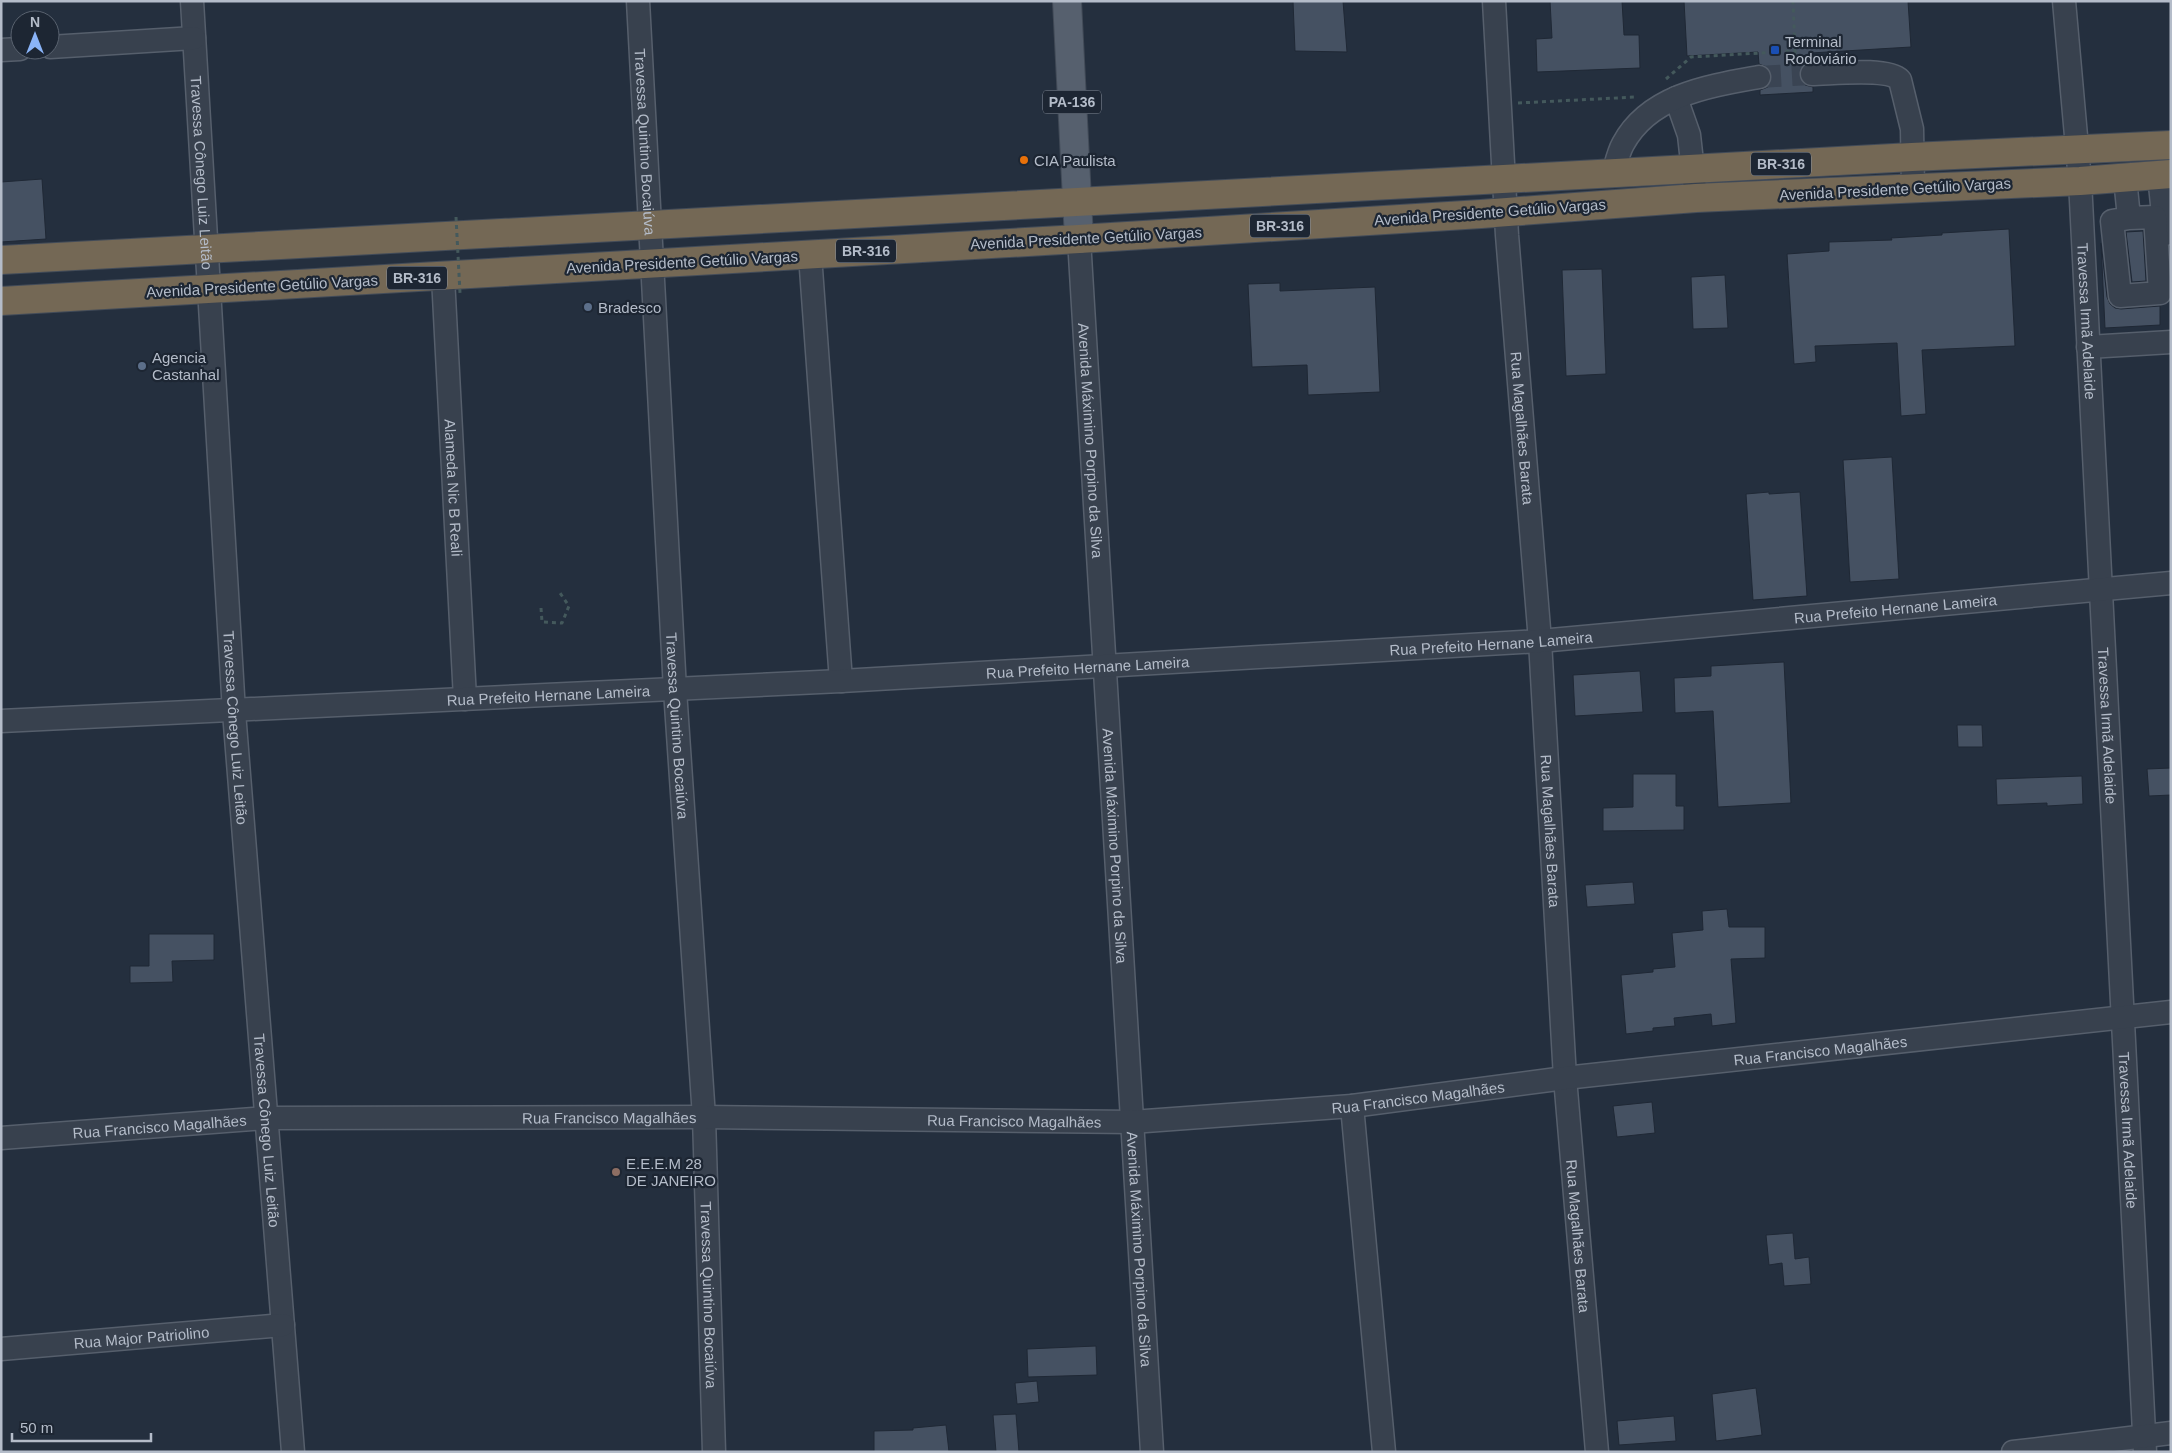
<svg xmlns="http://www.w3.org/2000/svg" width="2172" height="1453" font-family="Arial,sans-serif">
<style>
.building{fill:#455162;stroke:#1f2835}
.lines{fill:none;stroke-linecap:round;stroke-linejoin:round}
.minor-tunnel{stroke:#3a4453;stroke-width:22;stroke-dasharray:22 11;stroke-linecap:butt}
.minor-casing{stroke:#565f6c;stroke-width:25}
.major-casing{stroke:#414a57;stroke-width:30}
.highway-casing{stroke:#434c59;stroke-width:30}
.path{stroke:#44595c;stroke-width:3;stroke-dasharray:4 4;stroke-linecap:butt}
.minor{stroke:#38414e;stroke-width:22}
.major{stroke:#56606e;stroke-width:28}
.highway{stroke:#746855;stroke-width:28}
.path-bridge{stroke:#44595c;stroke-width:3;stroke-dasharray:4 4;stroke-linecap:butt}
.transit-dot{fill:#1a4fb4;stroke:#1d2633;stroke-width:2}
.food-dot{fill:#e8710a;stroke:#1d2633;stroke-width:2}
.service-dot{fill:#5c6f8a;stroke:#1d2633;stroke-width:2}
.education-dot{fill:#8d6e63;stroke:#1d2633;stroke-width:2}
.labels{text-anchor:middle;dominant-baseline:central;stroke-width:4.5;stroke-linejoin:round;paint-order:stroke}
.shield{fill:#1d2633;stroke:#878f9c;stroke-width:1}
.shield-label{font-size:14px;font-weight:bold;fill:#b4bcc9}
.poi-label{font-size:15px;fill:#b4bcc9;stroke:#1d2633;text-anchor:start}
.street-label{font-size:15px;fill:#b4bcc9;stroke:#1d2633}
</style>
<rect width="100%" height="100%" fill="#242f3e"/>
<g class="building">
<path d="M 1293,1 L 1343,1 L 1347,52 L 1295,51 Z"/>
<path d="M 1550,1 L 1622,1 L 1624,35 L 1639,35 L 1640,68 L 1537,72 L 1536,39 L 1552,38 Z"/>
<path d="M 1684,1 L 1908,1 L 1911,47 L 1811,53 L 1811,61 L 1806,63 L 1801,67 L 1799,75 L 1805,85 L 1813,87 L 1813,92 L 1760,95 L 1760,90 L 1768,87 L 1772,75 L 1769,68 L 1759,64 L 1758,52 L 1687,56 Z"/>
<path d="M 42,179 L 46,239 L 1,242 L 1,182 Z"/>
<path d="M 2009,229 L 2015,346 L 1922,350 L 1926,414 L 1901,416 L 1897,343 L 1815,346 L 1816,362 L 1794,364 L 1787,254 L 1829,251 L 1829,242 L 1892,240 L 1891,238 L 1942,235 L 1942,233 Z"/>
<path d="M 2143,231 L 2146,281 L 2132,282 L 2126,232 Z"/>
<path d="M 2101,243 L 2107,297 L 2110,304 L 2115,308 L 2121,309 L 2160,306 L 2160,325 L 2105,328 Z"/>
<path d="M 1602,269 L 1606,374 L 1566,376 L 1562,270 Z"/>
<path d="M 1725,275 L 1728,328 L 1693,329 L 1691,277 Z"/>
<path d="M 1280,283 L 1280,291 L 1375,287 L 1380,392 L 1308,395 L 1307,365 L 1252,367 L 1248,284 Z"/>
<path d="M 1892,457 L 1899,579 L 1850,582 L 1843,460 Z"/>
<path d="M 1769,492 L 1769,494 L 1800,492 L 1807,596 L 1753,600 L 1746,494 Z"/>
<path d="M 1784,662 L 1791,803 L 1718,807 L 1713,711 L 1675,713 L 1674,678 L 1711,676 L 1711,666 Z"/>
<path d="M 1640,671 L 1643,712 L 1575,716 L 1573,675 Z"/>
<path d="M 1957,725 L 1982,725 L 1983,747 L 1958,747 Z"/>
<path d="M 2171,768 L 2171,795 L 2149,796 L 2147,769 Z"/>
<path d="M 1633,774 L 1676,774 L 1676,806 L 1684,806 L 1684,830 L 1603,831 L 1603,808 L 1633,807 Z"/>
<path d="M 2082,776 L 2083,804 L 2047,806 L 2047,803 L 1997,805 L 1996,779 Z"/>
<path d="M 1633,882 L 1635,904 L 1587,907 L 1585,885 Z"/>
<path d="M 1727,909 L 1729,927 L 1765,927 L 1765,958 L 1731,959 L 1736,1023 L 1712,1026 L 1711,1014 L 1674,1018 L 1675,1026 L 1653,1028 L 1653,1031 L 1626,1034 L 1621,975 L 1653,972 L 1653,969 L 1675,967 L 1672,933 L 1703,930 L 1702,911 Z"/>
<path d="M 149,934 L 214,934 L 214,960 L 172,961 L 173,982 L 130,983 L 130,966 L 149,966 Z"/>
<path d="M 1652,1102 L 1655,1133 L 1617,1137 L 1613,1106 Z"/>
<path d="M 1793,1233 L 1795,1259 L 1809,1257 L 1811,1284 L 1784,1286 L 1782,1263 L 1769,1265 L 1766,1235 Z"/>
<path d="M 1096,1346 L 1097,1375 L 1028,1377 L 1027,1349 Z"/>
<path d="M 1037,1381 L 1039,1402 L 1017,1404 L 1015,1383 Z"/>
<path d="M 1756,1388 L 1762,1435 L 1716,1441 L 1712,1394 Z"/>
<path d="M 1016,1414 L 1019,1452 L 996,1452 L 993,1415 Z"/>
<path d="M 1674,1416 L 1676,1441 L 1619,1445 L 1617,1421 Z"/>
<path d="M 946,1425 L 949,1452 L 874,1452 L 874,1431 L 913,1430 L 913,1428 Z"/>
</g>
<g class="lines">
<path class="minor-tunnel" d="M 1759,77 L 1812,74"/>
<g class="minor-casing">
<g id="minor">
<path id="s1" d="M 192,1 L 234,712 L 293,1452"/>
<path id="s2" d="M 638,1 L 675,690 L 704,1117 L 714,1452"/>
<path id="s3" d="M 1494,1 L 1507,235 L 1540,641 L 1565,1078 L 1597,1452"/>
<path id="s4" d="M 2064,1 L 2080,181 L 2145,1452"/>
<path d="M 50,47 L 194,38"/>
<path d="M 1,50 L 20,49"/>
<path d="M 1812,74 C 1831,74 1887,67 1900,80 L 1912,129 L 1913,188"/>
<path d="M 1676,98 L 1689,135 L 1696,198"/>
<path d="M 1613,174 C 1616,164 1618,153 1623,144 C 1649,95 1709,86 1759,77"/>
<path d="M 2159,175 L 2165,234"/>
<path d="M 2125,178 L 2129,218 L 2112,221 L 2120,296 L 2160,293 L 2155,217 L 2129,218"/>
<path id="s5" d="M 1079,239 L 1152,1452"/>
<path d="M 810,255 L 841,681"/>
<path id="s6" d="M 443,277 L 465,699"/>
<path d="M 2088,347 L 2171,342"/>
<path id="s7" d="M 1,721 L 841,681 L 1540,641 L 2171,583"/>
<path d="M 1352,1106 L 1384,1452"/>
<path id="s8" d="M 1,1138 L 267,1118 L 704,1117 L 1132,1122 L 1352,1106 L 1565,1078 L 2171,1012"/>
<path id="s9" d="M 1,1349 L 283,1325"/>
<path d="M 2013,1452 L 2171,1433"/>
</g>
</g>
<g class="major-casing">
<path id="major" d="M 1067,1 L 1079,239"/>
</g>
<g class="highway-casing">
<g id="highway">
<path d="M 1,260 L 1912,157 L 2171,145"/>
<path d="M 1,301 L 1079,239 L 1481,214 L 1696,198 L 2080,181 L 2171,174"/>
</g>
</g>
<g class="path">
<path d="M 1795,63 L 1795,51"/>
<path d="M 1666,79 L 1691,57 L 1795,51 L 1793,1"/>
<path d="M 1518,103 L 1636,97"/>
<path d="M 541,608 L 542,622 L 562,623 L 569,606 L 560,593"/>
</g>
<use href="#minor" class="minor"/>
<use href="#major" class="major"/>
<use href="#highway" class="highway"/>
<path class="path-bridge" d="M 456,217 L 460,293"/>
</g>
<rect class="transit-dot" x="1770" y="45" width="10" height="10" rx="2.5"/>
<circle class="food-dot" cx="1024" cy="160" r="5"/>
<g class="service-dot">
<circle cx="588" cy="307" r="5"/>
<circle cx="142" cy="366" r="5"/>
</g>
<circle class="education-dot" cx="616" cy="1172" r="5"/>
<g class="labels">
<g class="shield">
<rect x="1043" y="90.5" width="58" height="23" rx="4"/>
<rect x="1751" y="152.5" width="60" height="23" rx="4"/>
<rect x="1250" y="214.5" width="60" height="23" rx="4"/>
<rect x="836" y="239.5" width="60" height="23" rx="4"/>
<rect x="387" y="266.5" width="60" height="23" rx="4"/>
</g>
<g class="shield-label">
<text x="1072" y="102">PA-136</text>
<text x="1781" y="164">BR-316</text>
<text x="1280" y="226">BR-316</text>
<text x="866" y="251">BR-316</text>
<text x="417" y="278">BR-316</text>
</g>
<g class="poi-label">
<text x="1785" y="41">Terminal<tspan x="1785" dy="17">Rodoviário</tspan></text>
<text x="1034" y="160">CIA Paulista</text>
<text x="598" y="307">Bradesco</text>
<text x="152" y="357">Agencia<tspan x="152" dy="17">Castanhal</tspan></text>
<text x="626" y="1163">E.E.E.M 28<tspan x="626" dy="17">DE JANEIRO</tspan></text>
</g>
<g class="street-label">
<text stroke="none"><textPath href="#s2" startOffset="141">Travessa Quintino Bocaiúva</textPath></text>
<text stroke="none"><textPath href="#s1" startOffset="172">Travessa Cônego Luiz Leitão</textPath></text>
<text transform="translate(1895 189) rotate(-3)">Avenida Presidente Getúlio Vargas</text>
<text transform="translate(1490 212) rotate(-4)">Avenida Presidente Getúlio Vargas</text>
<text transform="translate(1086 238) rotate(-3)">Avenida Presidente Getúlio Vargas</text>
<text transform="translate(682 262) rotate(-3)">Avenida Presidente Getúlio Vargas</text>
<text transform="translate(262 286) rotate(-3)">Avenida Presidente Getúlio Vargas</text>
<text stroke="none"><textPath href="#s4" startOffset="321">Travessa Irmã Adelaide</textPath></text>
<text stroke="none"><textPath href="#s3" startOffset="428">Rua Magalhães Barata</textPath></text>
<text stroke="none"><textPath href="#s5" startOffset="202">Avenida Máximino Porpino da Silva</textPath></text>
<text stroke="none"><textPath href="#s6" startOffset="211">Alameda Nic B Reali</textPath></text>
<text stroke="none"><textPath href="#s7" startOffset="1898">Rua Prefeito Hernane Lameira</textPath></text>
<text stroke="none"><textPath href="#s7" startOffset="1492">Rua Prefeito Hernane Lameira</textPath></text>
<text stroke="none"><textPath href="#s7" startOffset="1088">Rua Prefeito Hernane Lameira</textPath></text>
<text stroke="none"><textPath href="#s7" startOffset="548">Rua Prefeito Hernane Lameira</textPath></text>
<text stroke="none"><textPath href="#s2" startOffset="726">Travessa Quintino Bocaiúva</textPath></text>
<text stroke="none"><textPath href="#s4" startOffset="726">Travessa Irmã Adelaide</textPath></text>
<text stroke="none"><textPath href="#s1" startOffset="728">Travessa Cônego Luiz Leitão</textPath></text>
<text stroke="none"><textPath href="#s3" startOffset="832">Rua Magalhães Barata</textPath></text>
<text stroke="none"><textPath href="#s5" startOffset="608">Avenida Máximino Porpino da Silva</textPath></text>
<text stroke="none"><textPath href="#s8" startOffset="1824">Rua Francisco Magalhães</textPath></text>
<text stroke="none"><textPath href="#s8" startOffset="1419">Rua Francisco Magalhães</textPath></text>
<text stroke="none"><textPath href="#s8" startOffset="609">Rua Francisco Magalhães</textPath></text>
<text stroke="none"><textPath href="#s8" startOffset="1014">Rua Francisco Magalhães</textPath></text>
<text stroke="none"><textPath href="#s8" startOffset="159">Rua Francisco Magalhães</textPath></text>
<text stroke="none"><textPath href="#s1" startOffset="1132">Travessa Cônego Luiz Leitão</textPath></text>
<text stroke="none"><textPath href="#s4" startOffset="1131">Travessa Irmã Adelaide</textPath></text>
<text stroke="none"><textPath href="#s3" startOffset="1238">Rua Magalhães Barata</textPath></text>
<text stroke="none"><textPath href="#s5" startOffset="1012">Avenida Máximino Porpino da Silva</textPath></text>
<text stroke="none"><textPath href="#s2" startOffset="1296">Travessa Quintino Bocaiúva</textPath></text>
<text stroke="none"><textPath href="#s9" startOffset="141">Rua Major Patriolino</textPath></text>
</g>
</g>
<rect width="2172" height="1453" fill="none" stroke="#b4bcc9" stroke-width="5"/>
<g transform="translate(35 35)"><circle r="24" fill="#1d2633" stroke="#59626f"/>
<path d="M0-4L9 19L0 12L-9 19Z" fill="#8ab4f8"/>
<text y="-8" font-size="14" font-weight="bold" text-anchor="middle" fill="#b4bcc9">N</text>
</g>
<path d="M12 1433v8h139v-8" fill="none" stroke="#b4bcc9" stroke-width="2.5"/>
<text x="20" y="1433" font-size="15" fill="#b4bcc9" stroke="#1d2633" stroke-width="4" paint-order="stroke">50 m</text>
</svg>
